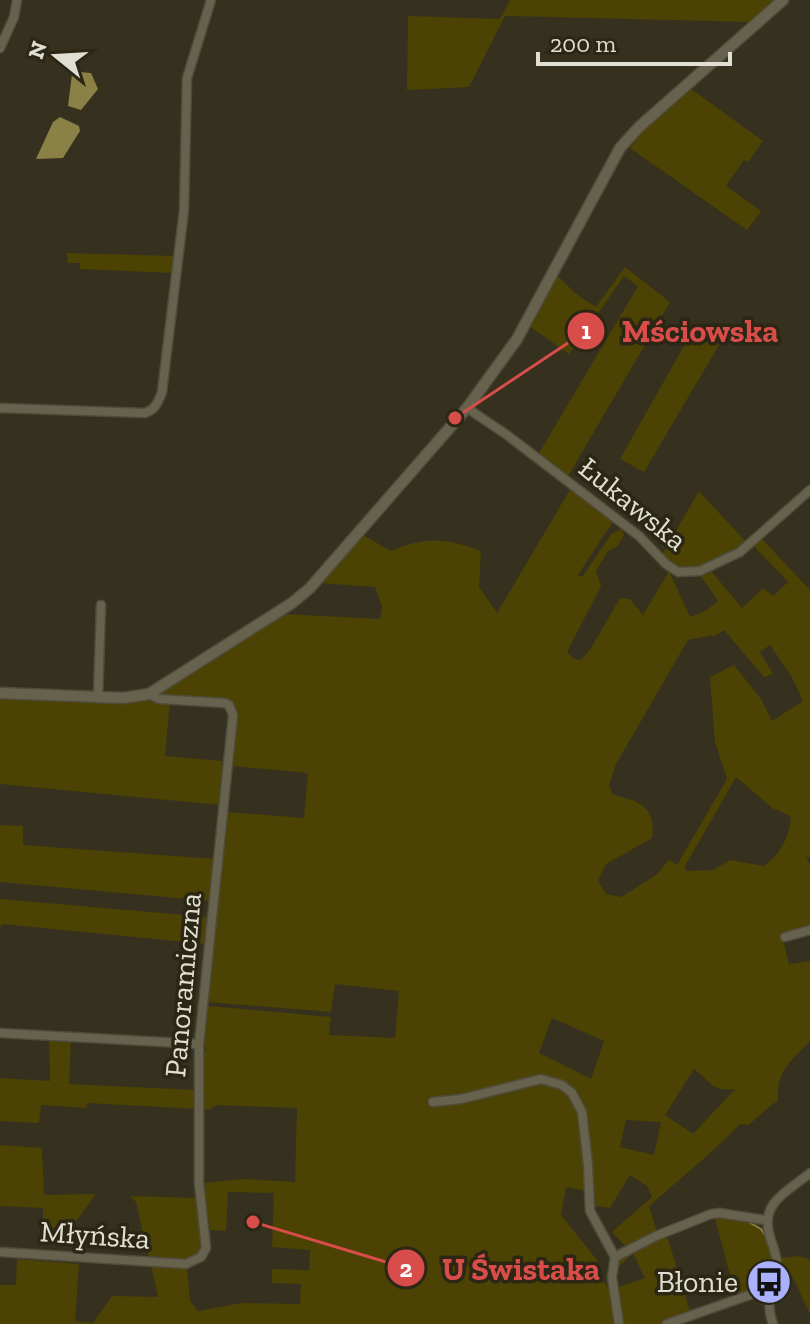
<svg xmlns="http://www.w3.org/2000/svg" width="810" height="1324" font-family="'Zilla Slab',serif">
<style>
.green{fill:#4c4203;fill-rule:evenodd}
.water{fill:#8b8146}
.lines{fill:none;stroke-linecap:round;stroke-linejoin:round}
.stream{stroke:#8b8146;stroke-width:2}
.minor-casing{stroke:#4f4c3b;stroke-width:11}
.tertiary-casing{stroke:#4f4c3b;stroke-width:13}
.minor{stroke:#66624d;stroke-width:8}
.tertiary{stroke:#66624d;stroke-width:10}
.labels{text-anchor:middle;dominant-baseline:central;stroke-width:7;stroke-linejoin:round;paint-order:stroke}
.street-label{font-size:30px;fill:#e0dfd3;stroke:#2b2714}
.poi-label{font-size:30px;fill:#e0dfd3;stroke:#2b2714;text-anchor:end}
.leader{fill:none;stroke:#d84d4a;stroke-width:3}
.callout-dot{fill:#d84d4a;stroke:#2b2714;stroke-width:3}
.mark-label{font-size:24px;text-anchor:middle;font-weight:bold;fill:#fff}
.callout-label{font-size:32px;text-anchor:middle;font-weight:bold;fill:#d84d4a;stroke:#2b2714;stroke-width:7;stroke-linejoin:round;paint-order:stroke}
</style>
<rect width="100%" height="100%" fill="#35311e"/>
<g class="green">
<path d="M 510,0 L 776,0 L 751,22 L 505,16 L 469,87 L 407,90 L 408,16 L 500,19 Z"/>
<path d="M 691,89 L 763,141 L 748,162 L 744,160 L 726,186 L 761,211 L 747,230 L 630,148 L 642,131 Z"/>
<path d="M 67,253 L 176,256 L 173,273 L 80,269 L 80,263 L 68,263 Z"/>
<path d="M 625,267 L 670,302 L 567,478 L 538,455 L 638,286 L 624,276 L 569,354 L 529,326 L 557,275 L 575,293 L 596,307 Z"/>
<path d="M 697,323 L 722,340 L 644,472 L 620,459 Z"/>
<path d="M 571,488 L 614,520 L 578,575 L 582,577 L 612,533 L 622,529 L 624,535 L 618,546 L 608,551 L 596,571 L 601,586 L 567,652 L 574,659 L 581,660 L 591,648 L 620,598 L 630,599 L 643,615 L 669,571 L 690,617 L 707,610 L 718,601 L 701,576 L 712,572 L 742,608 L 763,588 L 773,596 L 788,582 L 753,545 L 761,538 L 810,590 L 810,857 L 806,857 L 810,864 L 810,928 L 783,940 L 789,964 L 810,961 L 810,1041 C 791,1061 776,1071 778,1101 C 766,1108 759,1117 748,1125 L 740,1124 C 711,1154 680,1179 649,1206 L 657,1232 L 627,1248 L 612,1232 L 652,1197 L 647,1186 L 630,1175 L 610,1208 L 595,1206 L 586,1191 L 566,1187 L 561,1215 L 597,1260 L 593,1275 C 615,1286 613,1302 617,1324 L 0,1324 L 0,1285 L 16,1285 L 17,1259 L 79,1264 L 75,1321 L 93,1323 L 112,1296 L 158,1297 L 151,1265 L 187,1267 L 190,1301 L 198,1311 L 241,1303 L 300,1304 L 301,1284 L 272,1283 L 272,1269 L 309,1270 L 310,1250 L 272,1247 L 274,1193 L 228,1192 L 226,1231 L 210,1230 L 203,1183 L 242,1179 L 295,1182 L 297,1108 L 217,1105 L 210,1109 L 201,1109 L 203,1051 L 207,1050 L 203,1045 L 205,1010 L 209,1006 L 331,1017 L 329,1035 L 395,1038 L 399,991 L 335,984 L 331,1012 L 206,1002 L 227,812 L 304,818 L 308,773 L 231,766 L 236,717 L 232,701 L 167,697 L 160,693 L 283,614 L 380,619 L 382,607 L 375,587 L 320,583 L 363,535 L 391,551 C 426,536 446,538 481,551 L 479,587 L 497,613 ZM 724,630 L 764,677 L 773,674 L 760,652 L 770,645 L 791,676 L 803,701 L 772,721 L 761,699 L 734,665 L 710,677 L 715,742 L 727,779 L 677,865 L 669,860 L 656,875 L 621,897 L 606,894 L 598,881 L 606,864 L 652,838 C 657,807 638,800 613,795 L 609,785 L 616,764 L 688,640 L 712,635 L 713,637 ZM 736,777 L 772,808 L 791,816 C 790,836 780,855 764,866 L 730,860 L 713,870 L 686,871 L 685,866 ZM 552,1018 L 604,1041 L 591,1079 L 539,1053 ZM 694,1069 C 712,1083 712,1092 735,1089 L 693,1134 L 665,1115 ZM 626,1120 L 661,1122 L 654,1155 L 620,1147 Z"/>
<path d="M 699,491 L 746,542 C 723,559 705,568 676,568 L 662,555 Z"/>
<path d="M 0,695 L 170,701 L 165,756 L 222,761 L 220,805 L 0,784 Z"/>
<path d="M 0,825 L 23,826 L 23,845 L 215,859 L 210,901 L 0,882 Z"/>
<path d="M 0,899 L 208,917 L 206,944 L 2,924 L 0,928 Z"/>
<path d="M 49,1037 L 71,1038 L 69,1084 L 196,1090 L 197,1109 L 87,1103 L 86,1108 L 41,1105 L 39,1123 L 0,1121 L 0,1078 L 50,1081 Z"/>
<path d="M 0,1145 L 42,1148 L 44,1195 L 96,1194 L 71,1228 L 43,1227 L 43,1208 L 0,1206 Z"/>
<path d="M 130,1196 L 198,1198 L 202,1243 L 201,1253 L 192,1259 L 149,1260 L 136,1202 Z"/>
<path d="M 712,1216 C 738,1219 761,1215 770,1245 C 774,1260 774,1268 770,1283 L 736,1298 L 715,1218 L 711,1219 L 667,1236 L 691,1314 L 662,1324 L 621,1324 L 615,1288 L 645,1278 L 633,1253 L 616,1270 C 616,1264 615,1263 619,1258 C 635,1241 689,1225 712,1216 Z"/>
<path d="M 800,1256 L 810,1260 L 810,1314 L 792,1276 L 781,1270 L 780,1258 Z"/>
</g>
<g class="water">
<path d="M 79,72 L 91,73 L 98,89 L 81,110 L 68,106 L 72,74 Z"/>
<path d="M 60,117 L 79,126 L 80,131 L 63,158 L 36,159 L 53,122 Z"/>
</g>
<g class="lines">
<path class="stream" d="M 747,1221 L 761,1229 L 766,1237"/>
<g class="minor-casing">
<g id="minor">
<path d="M 0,48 L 14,17 L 17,0"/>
<path d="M 0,408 L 145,413 C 156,409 158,402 162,392 L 184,210 L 187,78 L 211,0"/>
<path d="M 467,408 L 507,435 L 639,536 L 666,564 L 678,572 L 700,571 L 740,552 L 810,490"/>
<path d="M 98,697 L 101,605"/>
<path d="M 785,937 L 810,930"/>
<path d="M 0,1033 L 199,1044"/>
<path d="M 433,1102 L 461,1099 L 541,1079 L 562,1085 L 572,1093 L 582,1112 L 588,1165 L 590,1211 L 615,1257 L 612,1277 L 619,1324"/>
<path d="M 0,1252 L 186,1264 L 201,1257 L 206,1248 L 199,1183 L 199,1044 L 233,715 L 229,705 L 225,703 L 159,699 L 149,694"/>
<path d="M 615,1257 L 656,1236 L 711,1214 L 720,1213 L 765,1220"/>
<path d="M 667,1324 L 755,1293 L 770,1293"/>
<path d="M 773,1324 C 764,1299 775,1291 777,1268 C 778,1257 773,1247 770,1237 C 759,1203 787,1192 810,1173"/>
</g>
</g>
<g class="tertiary-casing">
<path id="tertiary" d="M 0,693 L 123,698 L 149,694 L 292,603 L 310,588 L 467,408 L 517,339 L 620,148 L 639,127 L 783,0"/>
</g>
<use href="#minor" class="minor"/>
<use href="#tertiary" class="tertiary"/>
</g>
<defs>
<g id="bus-disc" transform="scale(2.3)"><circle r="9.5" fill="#a9b0fc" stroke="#2b2714"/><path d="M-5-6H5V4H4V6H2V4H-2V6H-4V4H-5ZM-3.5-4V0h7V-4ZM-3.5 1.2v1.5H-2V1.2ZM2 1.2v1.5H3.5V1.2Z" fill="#111"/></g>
</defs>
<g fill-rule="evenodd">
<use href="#bus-disc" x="769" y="1282"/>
</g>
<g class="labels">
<g class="street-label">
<text transform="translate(633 504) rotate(39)">Łukawska</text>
<text transform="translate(183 985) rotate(-85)">Panoramiczna</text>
<text transform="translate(95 1235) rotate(4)">Młyńska</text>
</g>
<g class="poi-label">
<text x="738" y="1282">Błonie</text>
</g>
</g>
<path class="leader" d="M455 418L586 331M253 1222L406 1268"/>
<g class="callout-dot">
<circle cx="455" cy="418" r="8"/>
<circle cx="253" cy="1222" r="8"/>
<circle cx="586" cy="331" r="20"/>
<circle cx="406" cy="1268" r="20"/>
</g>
<g class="mark-label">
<text x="586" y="339">1</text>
<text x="406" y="1277">2</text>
</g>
<g class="callout-label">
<text x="700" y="342">Mściowska</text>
<text x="521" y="1280">U Świstaka</text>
</g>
<g transform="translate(56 56) rotate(288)" stroke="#2b2714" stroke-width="6" paint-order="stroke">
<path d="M0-6L14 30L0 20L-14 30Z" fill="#e0dfd3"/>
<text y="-12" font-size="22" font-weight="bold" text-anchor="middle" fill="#e0dfd3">N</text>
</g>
<path d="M538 52v12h192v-12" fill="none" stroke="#e0dfd3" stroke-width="4"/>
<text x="550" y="52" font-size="24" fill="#e0dfd3" stroke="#2b2714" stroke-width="6" paint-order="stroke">200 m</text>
</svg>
